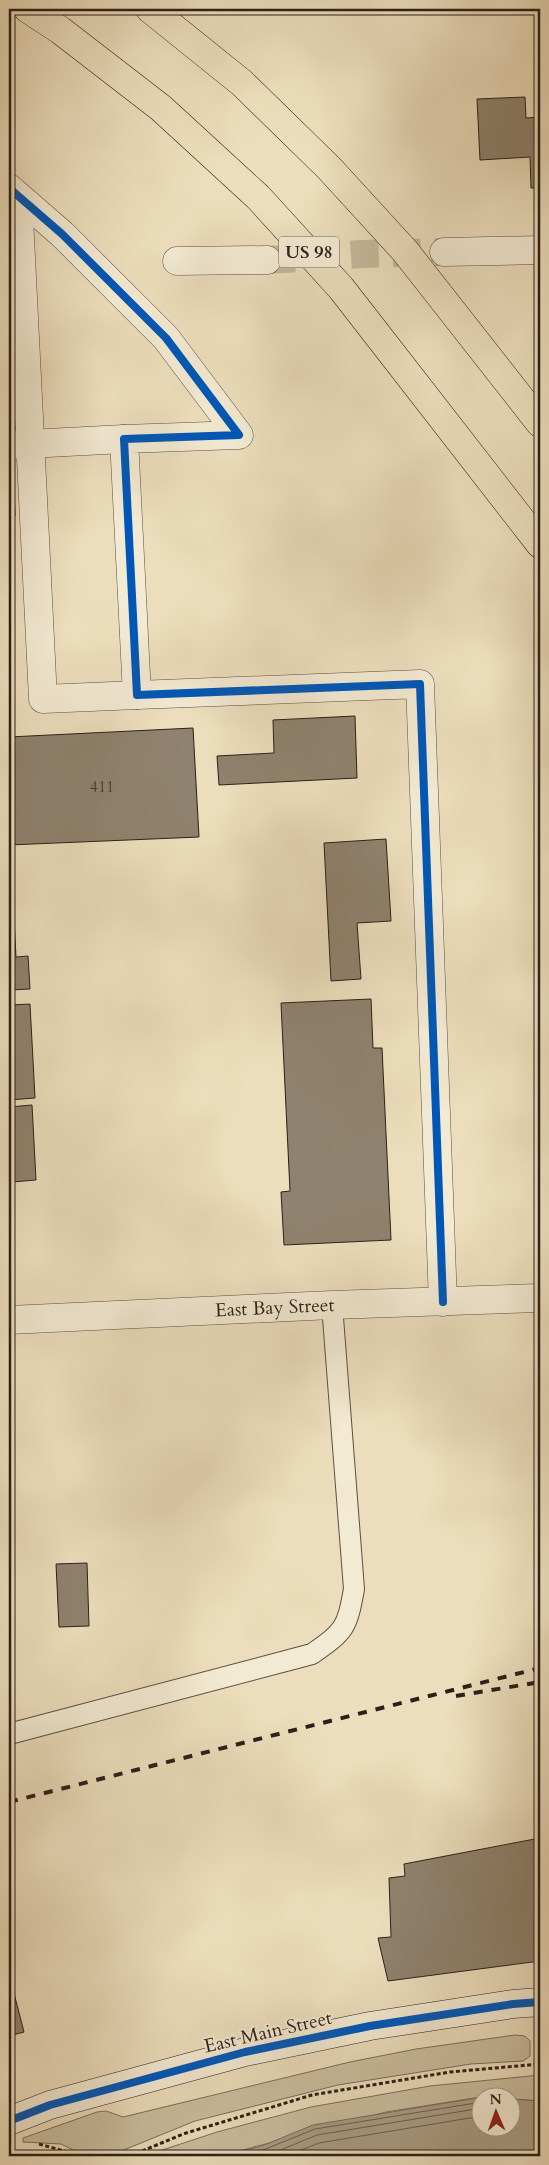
<svg xmlns="http://www.w3.org/2000/svg" width="549" height="2165" font-family="Cardo,serif">
<style>
.green{fill:#cbbea0;stroke:#7b6e5d}
.water{fill:#aa9d85;stroke:#776b5a}
.lines{fill:none;stroke-linecap:round;stroke-linejoin:round}
.shore{stroke:#6a5e50;stroke-width:1}
.building{fill:#8f826e;stroke:#2b1f1a}
.street-tunnel{stroke:#c5b89c;stroke-width:28;stroke-dasharray:28 14;stroke-linecap:butt}
.lane-casing{stroke:#5b4f42;stroke-width:22}
.street-casing{stroke:#5b4f42;stroke-width:29}
.secondary-casing{stroke:#2b1f1a;stroke-width:29}
.primary-casing{stroke:#2b1f1a;stroke-width:29}
.path{stroke:#2b1f1a;stroke-width:3;stroke-dasharray:4 2.5;stroke-linecap:butt}
.lane{stroke:#f3ead3;stroke-width:20}
.street{stroke:#f3ead3;stroke-width:28}
.secondary{stroke:#f3ead3;stroke-width:28}
.primary{stroke:#ecdebc;stroke-width:28}
.rail{stroke:#2b1f1a;stroke-width:4;stroke-dasharray:9 9;stroke-linecap:butt}
.cycleway-casing{stroke:#f3ead3;stroke-width:11}
.cycleway{stroke:#0057b8;stroke-width:8}
.labels{text-anchor:middle;dominant-baseline:central;stroke-width:4;stroke-linejoin:round;paint-order:stroke}
.number-label{font-size:16px;fill:#44382f}
.shield{fill:#f3ead3;stroke:#675c52;stroke-width:1}
.shield-label{font-size:18px;font-weight:bold;fill:#2b1f1a}
.street-label{font-size:19px;fill:#2b1f1a;stroke:#f3ead3}
</style>
<rect width="100%" height="100%" fill="#ecdebc"/>
<filter id="stains"><feTurbulence type="fractalNoise" baseFrequency=".004" numOctaves="4"/><feColorMatrix values="0 0 0 0 .2 0 0 0 0 .09 0 0 0 0 .02 0 0 0 .5 -.17"/></filter>
<radialGradient id="worn" r=".72"><stop offset=".6" stop-color="#630" stop-opacity="0"/><stop offset="1" stop-color="#630" stop-opacity=".3"/></radialGradient>
<g class="green">
<path d="M 515,2035 L 525,2036 L 530,2041 L 530,2056 L 523,2061 L 471,2064 L 338,2085 L 195,2121 L 109,2156 L 85,2156 L 61,2144 L 23,2142 L 23,2138 L 97,2112 L 106,2111 L 123,2117 L 350,2062 L 416,2049 Z"/>
<path d="M 540,2075 L 540,2101 L 481,2097 L 386,2112 L 220,2156 L 144,2156 L 217,2132 L 311,2107 L 430,2086 Z"/>
</g>
<path class="water" d="M 482,2098 L 482,2128 L 512,2128 L 512,2099 L 540,2101 L 540,2156 L 220,2156 L 262,2146 L 313,2125 L 482,2097 L 495,2097 Z"/>
<g class="lines">
<g class="shore">
<path d="M 240,2156 L 263,2150 L 315,2129 L 482,2102"/>
<path d="M 266,2156 L 317,2135 L 482,2108"/>
<path d="M 286,2156 L 319,2143 L 482,2116"/>
</g>
</g>
<g class="building">
<path d="M 525,97 L 526,118 L 540,117 L 540,188 L 531,188 L 530,157 L 480,160 L 477,99 Z"/>
<path d="M 13,466 L 15,516 L 9,517 L 9,467 Z"/>
<path d="M 355,716 L 357,778 L 219,785 L 217,756 L 274,753 L 273,720 Z"/>
<path d="M 193,728 L 199,837 L 9,845 L 9,735 L 9,737 Z"/>
<path d="M 386,839 L 391,921 L 357,923 L 361,979 L 331,981 L 324,843 Z"/>
<path d="M 9,899 L 13,899 L 16,957 L 28,956 L 30,989 L 9,990 L 10,1005 L 30,1004 L 35,1098 L 9,1100 Z"/>
<path d="M 371,999 L 373,1048 L 382,1048 L 391,1240 L 284,1245 L 281,1192 L 290,1191 L 281,1003 Z"/>
<path d="M 32,1105 L 36,1180 L 12,1182 L 13,1210 L 9,1210 L 9,1107 Z"/>
<path d="M 87,1563 L 89,1626 L 59,1627 L 56,1564 Z"/>
<path d="M 540,1838 L 540,1961 L 388,1981 L 378,1938 L 391,1937 L 389,1878 L 405,1876 L 404,1864 Z"/>
<path d="M 9,1974 L 24,2032 L 9,2036 Z"/>
</g>
<g class="lines">
<path class="street-tunnel" d="M 267,260 L 363,254 L 444,252"/>
<g class="lane-casing">
<path id="lane" d="M 9,1734 L 312,1654 C 345,1631 347,1628 354,1589 L 332,1305"/>
</g>
<g class="street-casing">
<g id="street">
<path d="M 9,188 L 62,234 L 166,338 L 239,435 L 124,439 L 137,695 L 420,684 L 443,1302"/>
<path d="M 18,197 L 43,699 L 137,695"/>
<path d="M 444,252 L 540,250"/>
<path d="M 177,261 L 267,260"/>
<path d="M 9,445 L 124,439"/>
<path id="s1" d="M 9,1320 L 332,1305 L 540,1298"/>
</g>
</g>
<g class="secondary-casing">
<path id="secondary" d="M 9,2121 L 50,2105 L 245,2052 L 370,2026 L 513,2004 L 540,2002"/>
</g>
<g class="primary-casing">
<g id="primary">
<path d="M 28,9 L 60,30 L 161,108 L 258,197 L 341,288 L 540,544"/>
<path d="M 150,9 L 242,83 L 329,168 L 405,251 L 540,423"/>
</g>
</g>
<g class="path">
<path d="M 39,2144 L 71,2153 L 76,2156"/>
<path d="M 130,2156 L 183,2134 L 312,2095 L 450,2072 L 540,2064"/>
</g>
<use href="#lane" class="lane"/>
<use href="#street" class="street"/>
<use href="#secondary" class="secondary"/>
<use href="#primary" class="primary"/>
<g class="rail">
<path d="M 456,1696 L 540,1682"/>
<path d="M 9,1802 L 540,1668"/>
</g>
<g class="cycleway-casing">
<g id="cycleway">
<path d="M 9,188 L 62,234 L 166,338 L 239,435 L 124,439 L 137,695 L 420,684 L 443,1302"/>
<path d="M 9,2121 L 50,2105 L 245,2052 L 370,2026 L 513,2004 L 540,2002"/>
</g>
</g>
<use href="#cycleway" class="cycleway"/>
</g>
<g class="labels">
<g class="number-label">
<text x="102" y="787">411</text>
</g>
<rect class="shield" x="279" y="236.5" width="60" height="31" rx="4"/>
<g class="shield-label">
<text x="309" y="252">US 98</text>
</g>
<g class="street-label">
<text stroke="none"><textPath href="#s1" startOffset="266">East Bay Street</textPath></text>
<text transform="translate(268 2032) rotate(-13)">East Main Street</text>
</g>
</g>
<rect width="549" height="2165" fill="none" stroke="#ecdebc" stroke-width="30"/>
<rect x="10" y="10" width="529" height="2145" fill="none" stroke="#2b1f1a" stroke-width="2.5"/>
<rect x="15" y="15" width="519" height="2135" fill="none" stroke="#2b1f1a"/>
<g transform="translate(496 2112) rotate(358)"><circle r="24" fill="#f3ead3" stroke="#a39989"/>
<path d="M0-4L9 19L0 12L-9 19Z" fill="#8f2418"/>
<text y="-8" font-size="14" font-weight="bold" text-anchor="middle" fill="#2b1f1a">N</text>
</g>
<rect width="100%" height="100%" filter="url(#stains)"/>
<rect width="100%" height="100%" fill="url(#worn)"/>
</svg>
